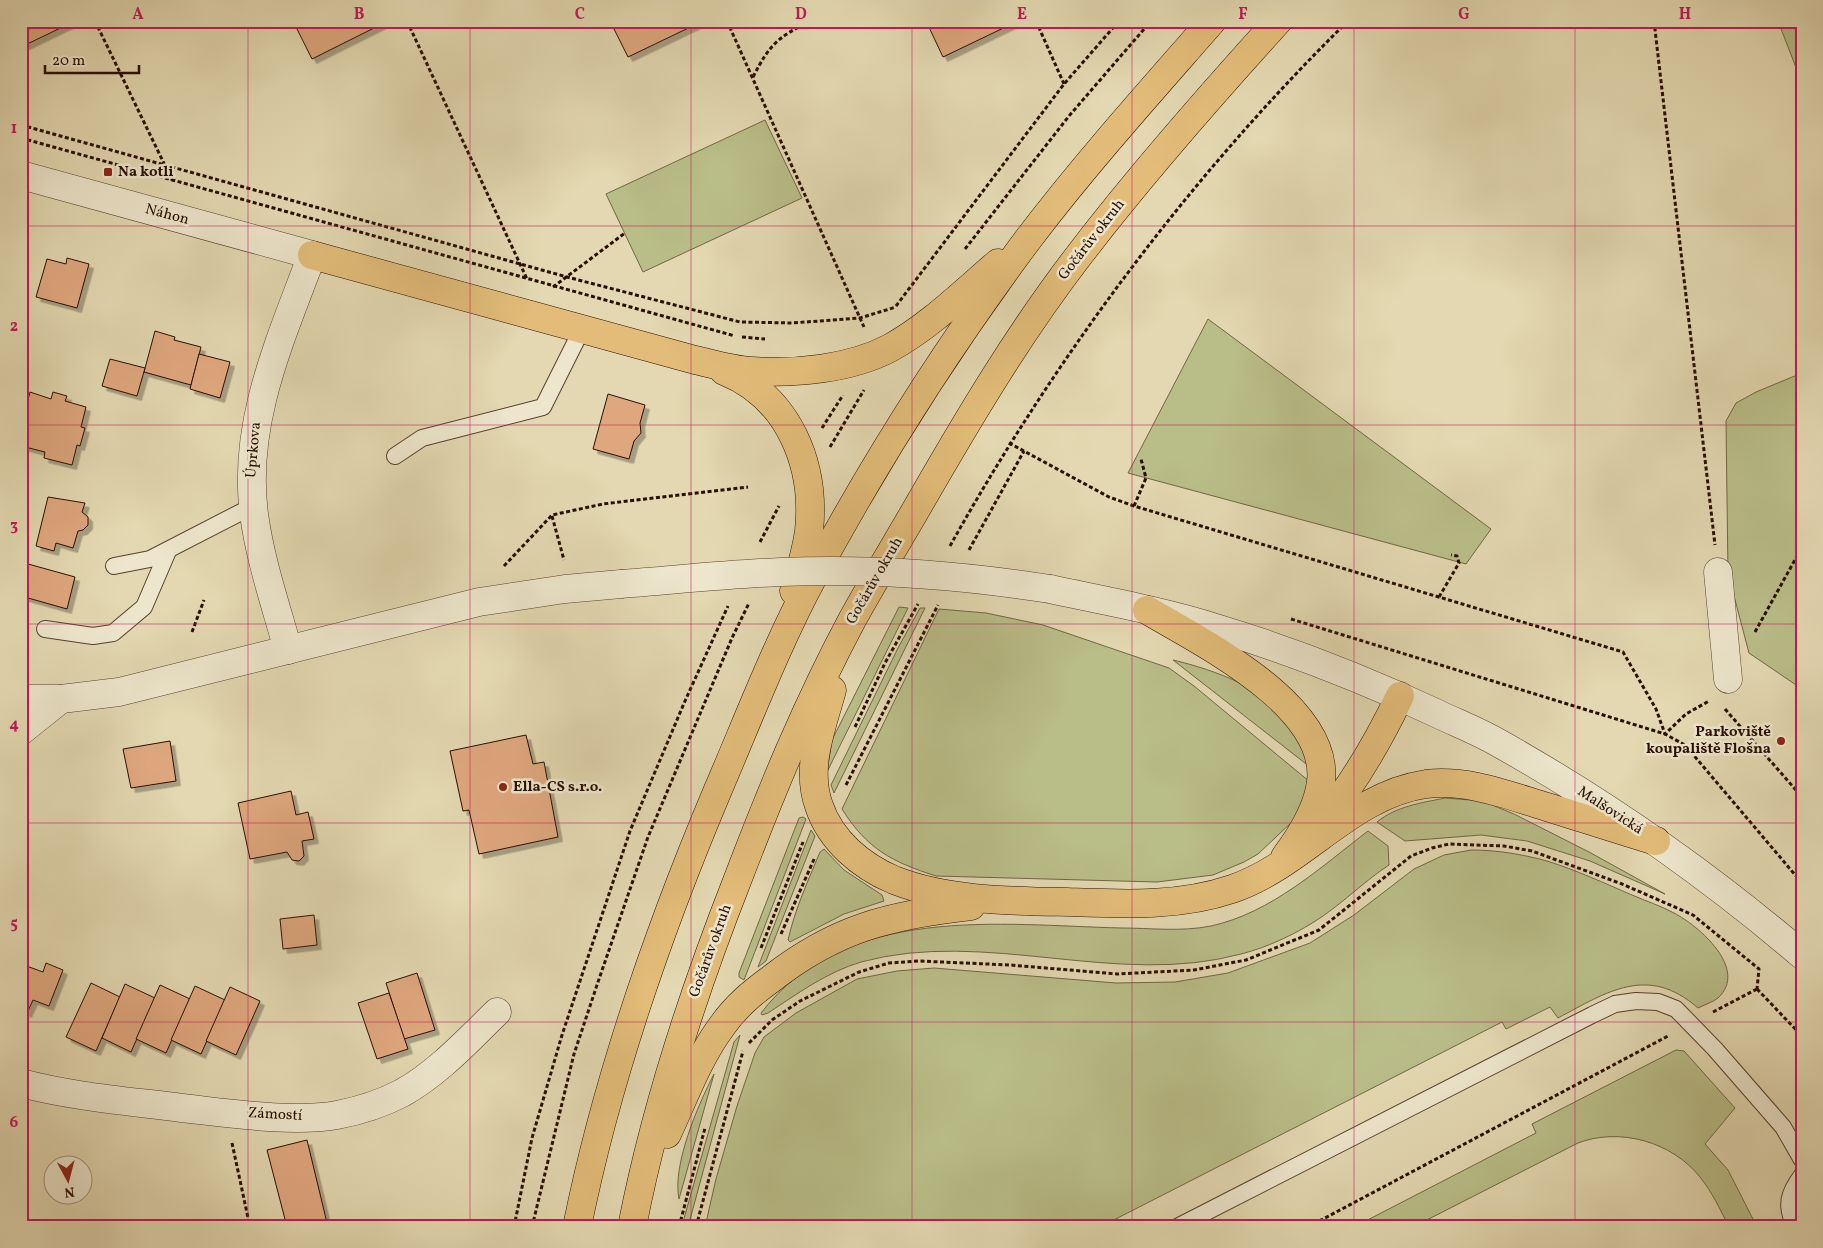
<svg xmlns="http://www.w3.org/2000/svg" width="1823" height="1248" font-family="Vollkorn,serif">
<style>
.green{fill:#b9bd88;stroke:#706644}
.building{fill:#dfa77e;stroke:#280e01;filter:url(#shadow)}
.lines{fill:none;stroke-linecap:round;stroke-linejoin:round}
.service-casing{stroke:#57402d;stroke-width:18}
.minor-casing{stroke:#57402d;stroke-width:29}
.tertiary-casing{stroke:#57402d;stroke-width:29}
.primary-casing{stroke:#280e01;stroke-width:29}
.path{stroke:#280e01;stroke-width:3;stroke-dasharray:4 2.5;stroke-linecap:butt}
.service{stroke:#ede6cc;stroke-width:16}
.minor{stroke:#ede6cc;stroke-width:28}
.tertiary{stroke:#ede6cc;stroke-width:28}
.primary{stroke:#e2bc78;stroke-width:28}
.tertiary-bridge-casing{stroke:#57402d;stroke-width:29;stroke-linecap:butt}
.tertiary-bridge{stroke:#ede6cc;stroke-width:28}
.grid{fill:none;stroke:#c2185b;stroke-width:1;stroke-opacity:0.55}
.poi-dot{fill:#8f2418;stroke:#ede6cc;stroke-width:2}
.labels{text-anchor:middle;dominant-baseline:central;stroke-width:5;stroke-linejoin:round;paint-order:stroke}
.poi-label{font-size:15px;font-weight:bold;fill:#280e01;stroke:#ede6cc;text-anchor:start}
.street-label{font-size:15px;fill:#280e01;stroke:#ede6cc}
.neatline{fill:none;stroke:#c2185b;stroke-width:2}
.grid-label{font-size:16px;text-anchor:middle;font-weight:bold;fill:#c2185b}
</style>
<defs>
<filter id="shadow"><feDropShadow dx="4.5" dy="4.5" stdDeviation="0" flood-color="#0004"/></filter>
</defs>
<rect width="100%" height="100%" fill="#e3d8b1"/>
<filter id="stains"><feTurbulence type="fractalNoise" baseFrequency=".004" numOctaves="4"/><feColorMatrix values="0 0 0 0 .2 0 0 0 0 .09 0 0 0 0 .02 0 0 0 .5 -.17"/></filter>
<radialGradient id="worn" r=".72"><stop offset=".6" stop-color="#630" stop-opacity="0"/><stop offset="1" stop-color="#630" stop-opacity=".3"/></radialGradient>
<g class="green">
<path d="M 1778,21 L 1802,21 L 1802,83 Z"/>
<path d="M 765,120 L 802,198 L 643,272 L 606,194 Z"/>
<path d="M 1208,319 L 1491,529 L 1466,564 L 1128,473 Z"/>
<path d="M 1802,373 L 1802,689 L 1749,653 L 1728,573 L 1726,421 L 1736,403 L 1756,392 Z"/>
<path d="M 899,607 L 908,608 L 827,772 L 832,740 Z"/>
<path d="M 920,608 L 925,608 L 834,793 L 831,785 L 898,648 Z"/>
<path d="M 939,609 L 986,613 L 1043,625 L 1169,668 L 1194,686 L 1310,782 L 1294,820 L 1258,854 L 1244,862 L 1213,875 L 1157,882 L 936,876 C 892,862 867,849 842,809 Z"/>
<path d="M 1173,660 C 1215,670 1271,690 1296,727 C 1303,737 1306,754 1310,767 Z"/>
<path d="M 1445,798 L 1470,800 L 1492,805 L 1514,814 L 1589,852 L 1665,894 L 1590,861 L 1527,841 L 1481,835 L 1405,841 L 1377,822 C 1397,806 1421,803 1445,798 Z"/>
<path d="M 803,817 L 806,819 L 744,980 L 739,977 L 739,973 L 799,818 Z"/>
<path d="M 811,830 L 815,836 L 766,961 L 758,967 Z"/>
<path d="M 1368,831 L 1388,846 L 1389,865 C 1366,880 1346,900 1323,916 C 1300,932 1269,947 1241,954 C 1116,988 986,928 861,962 C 827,972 797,994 768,1013 L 762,1015 L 761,1013 C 846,903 999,925 1121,928 C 1151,928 1181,932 1211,926 C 1271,913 1321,867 1368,831 Z"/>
<path d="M 824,849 L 844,870 L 882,895 L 884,901 L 844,914 L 790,942 L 788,940 C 795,909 808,881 820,852 Z"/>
<path d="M 1471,850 C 1497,850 1521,854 1547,861 C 1576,870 1604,883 1632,895 C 1646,901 1661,906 1674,913 C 1699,926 1749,969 1718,998 C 1713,1002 1704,1005 1698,1008 C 1648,964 1607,992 1558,1018 L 1550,1007 L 1506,1029 L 1502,1022 L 1100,1227 L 705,1227 L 716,1179 L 737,1106 L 755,1053 L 764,1037 L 796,1013 L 857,979 L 897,971 L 934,968 L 1116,983 L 1175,982 L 1228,973 L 1310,943 L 1354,915 L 1414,869 L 1444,855 Z"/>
<path d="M 740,1035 L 688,1227 L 685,1227 L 683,1222 L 734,1042 Z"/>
<path d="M 1676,1050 L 1684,1051 L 1735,1108 L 1705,1144 L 1728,1170 L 1757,1227 L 1729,1227 C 1720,1209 1712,1192 1700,1177 C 1672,1142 1620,1127 1578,1143 L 1413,1227 L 1354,1227 L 1536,1133 L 1532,1124 Z"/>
<path d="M 714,1074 L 679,1199 C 672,1165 698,1105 714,1074 Z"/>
</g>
<g class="building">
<path d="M 21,21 L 75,21 L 21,47 Z"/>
<path d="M 293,21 L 388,21 L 312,59 Z"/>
<path d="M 610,21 L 703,21 L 628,57 Z"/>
<path d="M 926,21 L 1018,21 L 943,57 Z"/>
<path d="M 67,258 L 89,264 L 77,308 L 36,297 L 47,259 L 66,264 Z"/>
<path d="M 155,331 L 175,337 L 174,340 L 201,347 L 191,385 L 144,372 Z"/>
<path d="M 199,354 L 230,362 L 220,398 L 190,389 Z"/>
<path d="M 110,359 L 145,368 L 137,396 L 102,386 Z"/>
<path d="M 30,392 L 51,399 L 53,392 L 67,396 L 65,401 L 86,407 L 81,427 L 85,428 L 80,446 L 77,445 L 72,465 L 44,458 L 45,452 L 21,446 L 21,427 Z"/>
<path d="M 608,394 L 645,405 L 640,423 L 641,433 L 634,441 L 629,459 L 593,449 Z"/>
<path d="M 48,497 L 85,503 L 82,512 L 88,517 L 88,525 L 83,530 L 78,531 L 73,548 L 56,543 L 54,551 L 36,546 Z"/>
<path d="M 21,562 L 75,577 L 67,609 L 21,596 Z"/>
<path d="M 526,735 L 533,764 L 544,762 L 558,837 L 479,854 L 469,810 L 463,811 L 450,751 Z"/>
<path d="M 170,741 L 176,781 L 131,788 L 123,749 Z"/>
<path d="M 291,791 L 296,815 L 308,812 L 314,839 L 302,841 L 304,856 L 299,861 L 292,860 L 287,852 L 250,859 L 238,803 Z"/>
<path d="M 314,915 L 317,945 L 283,949 L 280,919 Z"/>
<path d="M 46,963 L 63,970 L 49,1006 L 33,1000 L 27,1013 L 21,1010 L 21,964 L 43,972 Z"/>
<path d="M 417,973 L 435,1030 L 404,1039 L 386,983 Z"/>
<path d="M 91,983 L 120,997 L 96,1051 L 66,1037 Z"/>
<path d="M 125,984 L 155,998 L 131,1052 L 102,1038 Z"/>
<path d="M 160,985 L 190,999 L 166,1053 L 136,1039 Z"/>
<path d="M 195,986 L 225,1000 L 201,1054 L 171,1040 Z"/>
<path d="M 230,987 L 260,1001 L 236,1055 L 206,1041 Z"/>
<path d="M 389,993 L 408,1049 L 377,1059 L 358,1003 Z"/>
<path d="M 307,1140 L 328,1227 L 287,1227 L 267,1150 Z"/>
</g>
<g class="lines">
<g class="service-casing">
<g id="service">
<path d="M 395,456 L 422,438 L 543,407 L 582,329"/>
<path d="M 114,566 L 150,559 L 253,506"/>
<path d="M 45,629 L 93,636 L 113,633 L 144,607 L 168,551"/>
<path d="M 1177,1227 L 1592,1015 L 1615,1004 L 1636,1001 L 1658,1002 L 1676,1009 L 1715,1049 L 1783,1127 L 1802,1160"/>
<path d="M 1795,1227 C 1785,1205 1788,1194 1802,1175"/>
</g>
</g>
<g class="minor-casing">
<g id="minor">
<path d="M 21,175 L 312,255 C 281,339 242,422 254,514 C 260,560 276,606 288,650"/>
<path d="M 1718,572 L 1728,679"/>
<path d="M 21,731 L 61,699"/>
<path d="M 21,1083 C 74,1097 128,1101 182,1108 C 228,1113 292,1123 337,1115 C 358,1111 383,1103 402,1093 C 438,1073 467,1041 497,1012"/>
</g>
</g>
<g class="tertiary-casing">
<g id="tertiary">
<path d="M 1050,589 C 1106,601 1162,611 1216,628 C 1292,651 1366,680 1438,714 C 1457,723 1477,731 1495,741 C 1604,802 1707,874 1802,955"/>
<path d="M 21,699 L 61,699 L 119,692 L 479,602 L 565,589 L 621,584"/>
</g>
</g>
<g class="primary-casing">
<g id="primary">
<path d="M 312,255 L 695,360 C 713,364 732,370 751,371 C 795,374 850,369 890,348 C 930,326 964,292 998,263"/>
<path d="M 724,371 C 789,397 816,465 809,531 C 806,552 800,572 794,591"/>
<path d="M 1147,610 C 1202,643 1330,705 1321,782 C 1318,808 1300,837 1285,857"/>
<path d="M 832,690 C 822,727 805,767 819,806 C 831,841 861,866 894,880 C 947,901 1012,901 1068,902 C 1124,904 1179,907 1232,889 C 1303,865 1350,795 1426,784 C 1468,779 1507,795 1547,807 C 1583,818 1619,830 1656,841"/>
<path d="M 1318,827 C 1352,787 1377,744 1400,696"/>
<path d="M 667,1134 C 684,1098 698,1058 722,1026 C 736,1006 752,993 771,979 C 836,928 890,915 971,906"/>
<path d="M 577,1227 C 607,1078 658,932 717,792 C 748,720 776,646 813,577 C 876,460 949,345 1029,238 C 1086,163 1150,92 1212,21"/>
<path d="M 632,1227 C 655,1108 693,993 737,881 C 771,792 807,704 852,620 C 873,582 896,544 918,506 C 968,419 1019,333 1080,254 C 1142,173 1209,97 1278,21"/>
</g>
</g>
<g class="path">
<path d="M 95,21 L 172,180"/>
<path d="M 407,21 L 527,279"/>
<path d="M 727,21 L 864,327"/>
<path d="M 1036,21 L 1064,84"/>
<path d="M 1654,21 L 1715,545"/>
<path d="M 753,77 C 770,44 777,38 810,21"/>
<path d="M 21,125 L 567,277 L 740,322 L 792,323 L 860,318 L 896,307"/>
<path d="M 21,138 L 735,336"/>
<path d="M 965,249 L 1069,116 L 1151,21"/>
<path d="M 553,287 L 625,233"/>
<path d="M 896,306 L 1064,84 L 1119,21"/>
<path d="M 742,337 L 765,339"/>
<path d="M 822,428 L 843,395"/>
<path d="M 1009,443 L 1109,497 L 1134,506 L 1623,652 L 1656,709 L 1665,734 L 1686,714 L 1709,701"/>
<path d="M 830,447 L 864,390"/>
<path d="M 1134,506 L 1146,478 L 1141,459"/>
<path d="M 552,516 L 564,560"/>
<path d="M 760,542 L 779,506"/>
<path d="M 950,546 C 1056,356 1192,174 1348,21"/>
<path d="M 969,550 L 1024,451"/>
<path d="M 504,566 L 552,515 L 603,504 L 748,487"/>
<path d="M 1439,597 L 1459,563 L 1457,556 L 1451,555"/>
<path d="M 1291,619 L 1665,734 L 1685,745 L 1802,883"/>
<path d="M 192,632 L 204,600"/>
<path d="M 1755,632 L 1802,547"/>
<path d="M 1725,709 L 1802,797"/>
<path d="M 855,727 L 885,663 L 918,604"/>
<path d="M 846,785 L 938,605"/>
<path d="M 781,934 L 815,857"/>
<path d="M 761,948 L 803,842"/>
<path d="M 1757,989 L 1802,1036"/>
<path d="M 1713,1012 L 1757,989"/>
<path d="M 749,1043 L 772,1020 L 800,1001 L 859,972 L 889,963 L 919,961 L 1010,965 L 1117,974 L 1194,970 L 1246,960 L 1319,930 L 1411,856 L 1432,848 L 1449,844 L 1504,846 L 1532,851 L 1622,884 L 1693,915 L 1759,969 L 1757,989"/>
<path d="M 232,1143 L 250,1227"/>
<path d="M 514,1227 L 532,1138 L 562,1035 L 630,831 L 685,701 L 728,606"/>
<path d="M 532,1227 L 574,1054 L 598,982 L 648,837 L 732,638 L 749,603"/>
<path d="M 679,1227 L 705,1128"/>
<path d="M 696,1227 L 743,1051"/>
<path d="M 1308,1227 L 1668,1036"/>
</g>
<use href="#service" class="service"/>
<use href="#minor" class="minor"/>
<use href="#tertiary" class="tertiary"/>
<use href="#primary" class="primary"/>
<g class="tertiary-bridge-casing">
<path id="tertiary-bridge" d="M 621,584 C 674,580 728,574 781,572 C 871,568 961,575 1050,589"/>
</g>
<use href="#tertiary-bridge" class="tertiary-bridge"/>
</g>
<path class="grid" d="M 248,21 L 248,1227M 470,21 L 470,1227M 691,21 L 691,1227M 912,21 L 912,1227M 1132,21 L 1132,1227M 1354,21 L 1354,1227M 1575,21 L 1575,1227M 21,226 L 1802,226M 21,425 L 1802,425M 21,624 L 1802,624M 21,823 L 1802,823M 21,1022 L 1802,1022"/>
<g class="poi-dot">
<rect x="103" y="167" width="10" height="10" rx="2.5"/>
<circle cx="1781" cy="741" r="5"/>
<circle cx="503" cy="787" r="5"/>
</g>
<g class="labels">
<g class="poi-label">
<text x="118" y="172">Na kotli</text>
<text x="1771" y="732" text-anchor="end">Parkoviště<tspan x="1771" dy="17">koupaliště Flošna</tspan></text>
<text x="513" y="787">Ella-CS s.r.o.</text>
</g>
<g class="street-label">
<text transform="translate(167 215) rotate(15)">Náhon</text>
<text transform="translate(1092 240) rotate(-52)">Gočárův okruh</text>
<text transform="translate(254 450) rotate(-85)">Úprkova</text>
<text transform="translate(875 581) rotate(-60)">Gočárův okruh</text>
<text transform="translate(1610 811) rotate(33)">Malšovická</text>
<text transform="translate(711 951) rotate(-70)">Gočárův okruh</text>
<text transform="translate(275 1115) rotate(3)">Zámostí</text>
</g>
</g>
<rect width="1823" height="1248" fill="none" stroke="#e3d8b1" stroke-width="55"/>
<g transform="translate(68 1180) rotate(173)"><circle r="24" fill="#ede6cc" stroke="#9e907b"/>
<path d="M0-4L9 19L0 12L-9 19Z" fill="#8f2418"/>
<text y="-8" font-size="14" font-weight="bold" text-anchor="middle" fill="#280e01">N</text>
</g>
<path d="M45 65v8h94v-8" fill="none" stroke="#280e01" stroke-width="2.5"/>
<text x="52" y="65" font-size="15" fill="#280e01" stroke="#ede6cc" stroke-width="4" paint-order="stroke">20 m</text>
<rect x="28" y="28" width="1768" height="1192" class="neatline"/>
<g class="grid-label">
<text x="138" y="19">A</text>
<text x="359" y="19">B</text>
<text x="580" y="19">C</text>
<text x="801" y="19">D</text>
<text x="1022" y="19">E</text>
<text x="1243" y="19">F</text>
<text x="1464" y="19">G</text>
<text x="1685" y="19">H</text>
<text x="14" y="133">1</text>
<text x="14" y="331">2</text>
<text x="14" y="530">3</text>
<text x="14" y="729">4</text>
<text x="14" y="928">5</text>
<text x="14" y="1127">6</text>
</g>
<rect width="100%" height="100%" filter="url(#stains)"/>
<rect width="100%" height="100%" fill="url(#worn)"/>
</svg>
